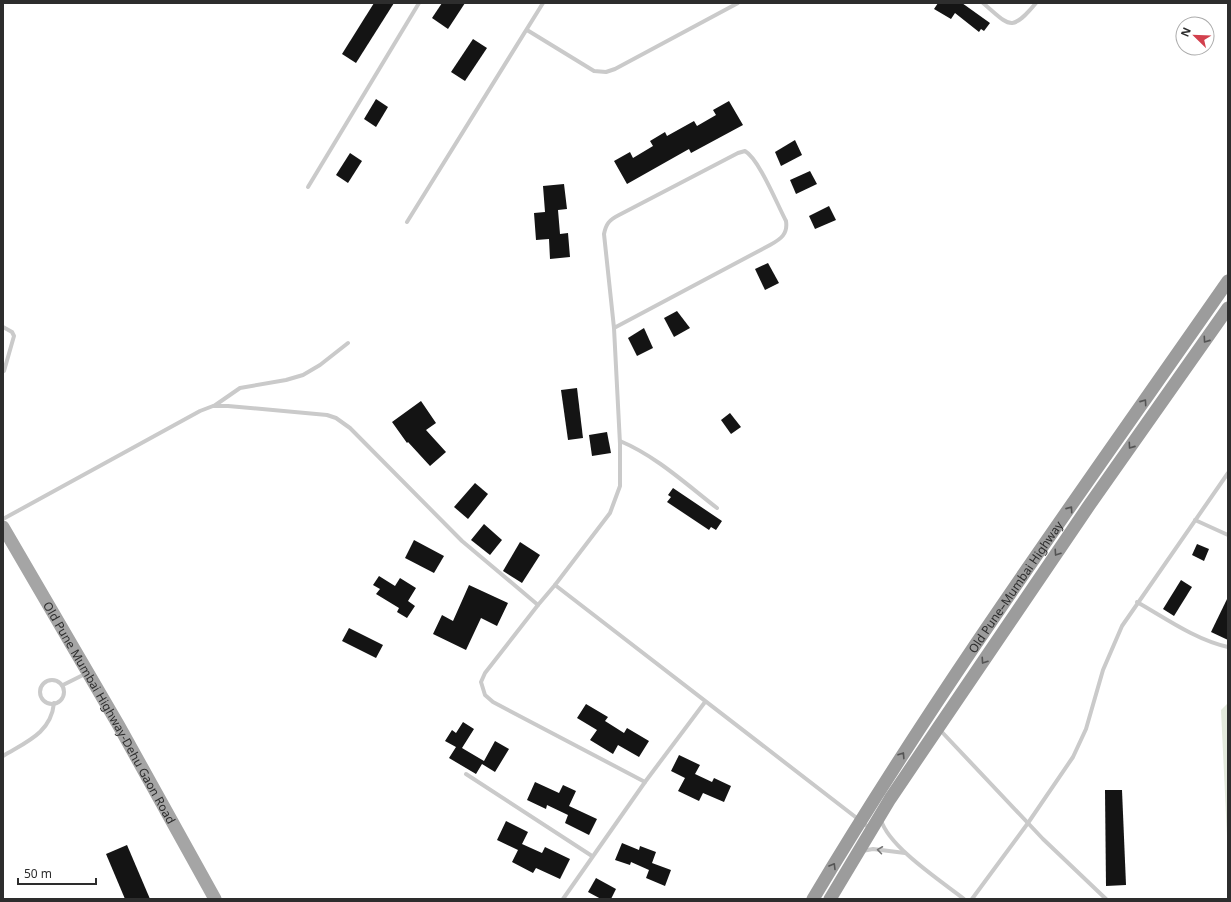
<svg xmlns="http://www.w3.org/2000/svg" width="1231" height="902" font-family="'Noto Sans',sans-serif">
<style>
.green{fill:#e3e9dc}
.building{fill:#141414}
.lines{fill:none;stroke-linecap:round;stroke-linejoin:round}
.service{stroke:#cacaca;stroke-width:4}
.primary{stroke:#a5a5a5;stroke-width:13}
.trunk{stroke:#9c9c9c;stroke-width:13}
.oneway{stroke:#545454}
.oneway2{stroke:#747474}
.labels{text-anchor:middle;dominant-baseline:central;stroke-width:4;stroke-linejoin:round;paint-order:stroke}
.street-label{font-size:12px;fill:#2d2d2d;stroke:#fff}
</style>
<rect width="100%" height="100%" fill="#fff"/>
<path class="green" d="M 1228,703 L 1228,857 L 1221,710 Z"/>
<g class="building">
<path d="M 374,3 L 394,3 L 356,63 L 342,54 Z"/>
<path d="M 442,3 L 465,3 L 448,29 L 432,18 Z"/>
<path d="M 938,3 L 962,3 L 990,23 L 984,31 L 981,29 L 979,32 L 955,13 L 951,19 L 934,9 Z"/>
<path d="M 473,39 L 487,48 L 465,81 L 451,72 Z"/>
<path d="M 376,99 L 388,107 L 376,127 L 364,119 Z"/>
<path d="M 729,101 L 743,125 L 691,153 L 689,149 L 627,184 L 614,161 L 630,152 L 633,158 L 653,146 L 650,141 L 665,132 L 667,136 L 694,121 L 697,126 L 716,115 L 713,110 Z"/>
<path d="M 795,140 L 802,155 L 781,166 L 775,152 Z"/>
<path d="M 350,153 L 362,161 L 348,183 L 336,175 Z"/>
<path d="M 810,171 L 817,184 L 796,194 L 790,180 Z"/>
<path d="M 564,184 L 567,209 L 558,210 L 560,234 L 568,233 L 570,257 L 550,259 L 549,239 L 536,240 L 534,213 L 545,212 L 543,186 Z"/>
<path d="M 829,206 L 836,220 L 815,229 L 809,216 Z"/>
<path d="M 768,263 L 779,283 L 765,290 L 755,269 Z"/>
<path d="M 677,311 L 690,328 L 674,337 L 664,318 Z"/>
<path d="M 644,328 L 653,348 L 637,356 L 628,338 Z"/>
<path d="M 577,388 L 583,438 L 568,440 L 561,390 Z"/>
<path d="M 421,401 L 436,423 L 426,430 L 446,452 L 430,466 L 408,442 L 407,443 L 392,422 Z"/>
<path d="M 730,413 L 741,427 L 731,434 L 721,420 Z"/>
<path d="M 607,432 L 611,453 L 592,456 L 589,435 Z"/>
<path d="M 475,483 L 488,494 L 468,519 L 454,507 Z"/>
<path d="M 673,488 L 722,521 L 716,530 L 711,527 L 709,530 L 667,502 L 671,497 L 668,495 Z"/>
<path d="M 484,524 L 502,540 L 490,555 L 471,540 Z"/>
<path d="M 414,540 L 444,556 L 434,573 L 405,558 Z"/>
<path d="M 520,542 L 540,555 L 522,583 L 503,571 Z"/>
<path d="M 1197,544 L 1209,549 L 1204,561 L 1192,555 Z"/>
<path d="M 379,576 L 395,586 L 400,578 L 416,588 L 408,601 L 415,606 L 407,618 L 397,612 L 399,608 L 376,594 L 380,589 L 373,585 Z"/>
<path d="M 1181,580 L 1192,587 L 1174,616 L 1163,609 Z"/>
<path d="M 469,585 L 508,603 L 497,626 L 481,618 L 466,650 L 433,634 L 442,615 L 453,621 Z"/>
<path d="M 1228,597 L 1228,640 L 1211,632 Z"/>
<path d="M 349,628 L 383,645 L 376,658 L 342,641 Z"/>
<path d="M 586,704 L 608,717 L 605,721 L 624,733 L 627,728 L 649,741 L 639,757 L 618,745 L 613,754 L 590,740 L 597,730 L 577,718 Z"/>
<path d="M 463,722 L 474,729 L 462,748 L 484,761 L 495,741 L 509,749 L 495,772 L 482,764 L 476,774 L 449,758 L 456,747 L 445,741 L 452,730 L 456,733 Z"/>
<path d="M 679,755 L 700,765 L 695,774 L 712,782 L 714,778 L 731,786 L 724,802 L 703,793 L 699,801 L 678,791 L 685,778 L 671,771 Z"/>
<path d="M 535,782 L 559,793 L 563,785 L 576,791 L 569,806 L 597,819 L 589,835 L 565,823 L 568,815 L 547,805 L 546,809 L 527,800 Z"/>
<path d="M 1105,790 L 1122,790 L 1126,885 L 1106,886 Z"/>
<path d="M 506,821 L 528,832 L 522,844 L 542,853 L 545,847 L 570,859 L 560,879 L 536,868 L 533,873 L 512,862 L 518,850 L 497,840 Z"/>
<path d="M 622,843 L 639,850 L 640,846 L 656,852 L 652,863 L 671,870 L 665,886 L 646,878 L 649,870 L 631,862 L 630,865 L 615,860 Z"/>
<path d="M 127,845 L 150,899 L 125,899 L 106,854 Z"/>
<path d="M 596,878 L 616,889 L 611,899 L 601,899 L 588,892 Z"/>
</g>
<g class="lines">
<g class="service">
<path d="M 983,3 C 1010,26 1011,33 1036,3"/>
<path d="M 527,30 L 594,71 L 606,72 L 615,69 L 738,3"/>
<path d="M 308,187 L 419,3"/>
<path d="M 407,222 L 543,3"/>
<path d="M 3,327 L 12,332 L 14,336 L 4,371"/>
<path d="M 214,406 L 240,388 L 286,380 L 303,375 L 320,365 L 348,343"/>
<path d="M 620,441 C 656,456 686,484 717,508"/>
<path d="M 3,519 L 200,411 L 213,406 L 228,406 L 327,415 L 336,418 L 350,428 L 462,541 L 538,605 L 555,585 L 871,829"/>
<path d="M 1195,520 L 1228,535"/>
<path d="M 555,585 L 610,513 L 620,486 L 620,444 L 614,328 L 604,234 C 606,224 609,220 619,215 L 738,153 L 745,151 C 759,159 777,204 786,221 C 788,234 781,239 770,245 L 614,328"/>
<path d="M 1137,602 C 1165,618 1196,640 1228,647"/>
<path d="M 538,605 L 485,673 L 481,682 L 485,695 L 493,702 L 645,782"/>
<circle cx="52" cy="692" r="12"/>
<path d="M 63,685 L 85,674"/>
<path d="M 940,730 L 1043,839 L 1106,899"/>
<path d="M 3,756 C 26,742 51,733 54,703"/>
<path d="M 466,774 L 592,856"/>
<path d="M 881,820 C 889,847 941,881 964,899"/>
<path d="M 862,851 L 873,849 L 905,853"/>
<path d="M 563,899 L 645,782 L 705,702"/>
<path d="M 972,899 L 1028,823 L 1073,757 L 1086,729 L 1103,670 L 1122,626 L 1228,473"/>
</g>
<path class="primary" id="s1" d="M 3,527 L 119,726 L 215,899"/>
<g class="trunk">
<path id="s2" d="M 813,899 C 940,686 1086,485 1228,281"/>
<path d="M 830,899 L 890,799 L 938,728 L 1088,507 L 1228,308"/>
</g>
</g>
<defs><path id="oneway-chevron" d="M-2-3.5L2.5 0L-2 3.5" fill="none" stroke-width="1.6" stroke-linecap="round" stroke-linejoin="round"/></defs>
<g class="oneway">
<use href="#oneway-chevron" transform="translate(1206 340) rotate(125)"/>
<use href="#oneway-chevron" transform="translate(1144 402) rotate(-55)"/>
<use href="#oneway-chevron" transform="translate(1131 446) rotate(125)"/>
<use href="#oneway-chevron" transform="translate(1070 509) rotate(-55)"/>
<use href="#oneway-chevron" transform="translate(1057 553) rotate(124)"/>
<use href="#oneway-chevron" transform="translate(984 661) rotate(124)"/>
<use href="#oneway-chevron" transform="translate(902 755) rotate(-57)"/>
<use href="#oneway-chevron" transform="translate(833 866) rotate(-59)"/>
</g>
<use class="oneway2" href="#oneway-chevron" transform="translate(880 850) rotate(-172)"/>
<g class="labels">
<g class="street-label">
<text stroke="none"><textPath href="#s2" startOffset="372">Old Pune–Mumbai Highway</textPath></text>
<text stroke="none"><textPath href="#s1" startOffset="214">Old Pune Mumbai Highway-Dehu Gaon Road</textPath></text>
</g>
</g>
<rect width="1231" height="902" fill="none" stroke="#2d2d2d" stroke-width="8"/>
<g transform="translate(1195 36) rotate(293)"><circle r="19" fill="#ffffff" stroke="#ababab"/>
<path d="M0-3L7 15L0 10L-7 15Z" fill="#d2404d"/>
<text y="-6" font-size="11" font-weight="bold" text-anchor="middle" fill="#2d2d2d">N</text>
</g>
<path d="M18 878v6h78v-6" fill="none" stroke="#2d2d2d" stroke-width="2"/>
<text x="24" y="878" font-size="12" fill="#2d2d2d" stroke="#ffffff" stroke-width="3" paint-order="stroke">50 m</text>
</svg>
